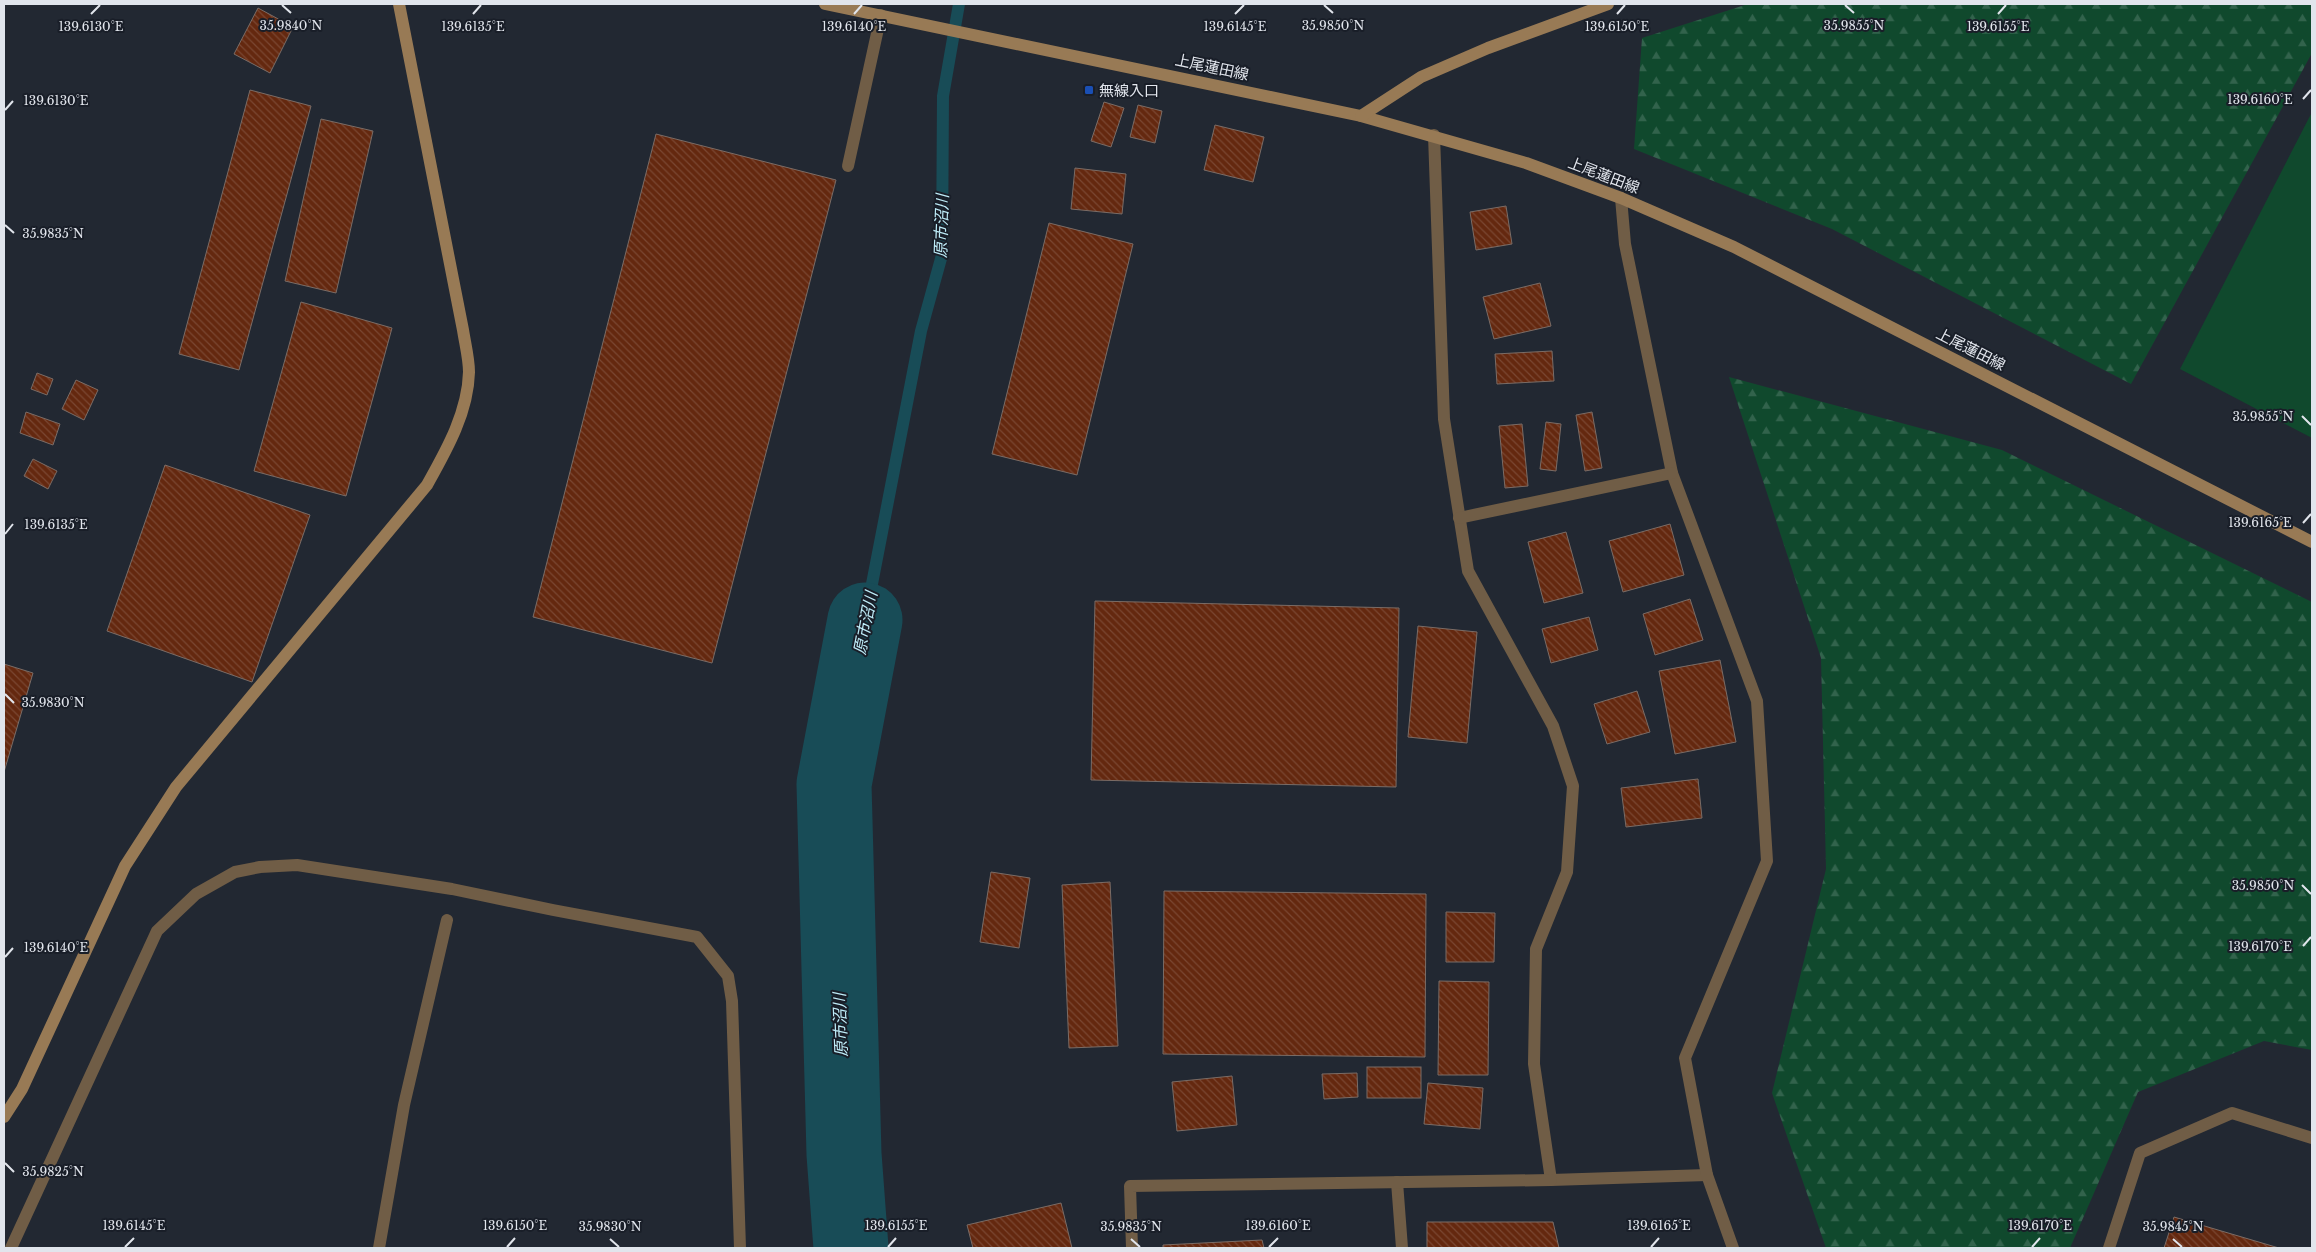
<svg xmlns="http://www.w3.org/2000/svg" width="2316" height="1252" font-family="'Libre Baskerville','Noto Sans JP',serif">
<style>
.grass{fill:#10492d}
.forest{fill:url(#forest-firs)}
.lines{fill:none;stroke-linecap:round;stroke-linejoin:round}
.stream{stroke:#184c57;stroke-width:12}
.river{stroke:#184c57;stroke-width:75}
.building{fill:url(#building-back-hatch);stroke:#7a6c66}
.lane{stroke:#705d46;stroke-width:12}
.street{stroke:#705d46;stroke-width:12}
.secondary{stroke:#987a55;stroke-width:12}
.ticks{fill:none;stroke:#e1e5ec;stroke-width:2}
.transit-dot{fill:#1a4fb4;stroke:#191e28;stroke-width:2}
.labels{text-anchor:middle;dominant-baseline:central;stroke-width:4;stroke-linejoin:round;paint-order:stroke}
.street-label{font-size:15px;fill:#e1e5ec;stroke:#191e28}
.poi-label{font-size:15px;fill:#e1e5ec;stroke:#191e28;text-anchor:start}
.water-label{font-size:16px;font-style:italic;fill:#bfedf9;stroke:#191e28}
.ticks-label{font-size:12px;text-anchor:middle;fill:#e1e5ec;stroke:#191e28;stroke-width:4;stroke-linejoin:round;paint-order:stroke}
</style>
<defs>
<pattern id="forest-firs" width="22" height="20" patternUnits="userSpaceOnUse" patternTransform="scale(1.25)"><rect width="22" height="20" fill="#10492d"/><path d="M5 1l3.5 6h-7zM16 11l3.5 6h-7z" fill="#32634c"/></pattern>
<pattern id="building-back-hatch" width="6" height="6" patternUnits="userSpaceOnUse" patternTransform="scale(1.25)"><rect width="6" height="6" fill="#64280f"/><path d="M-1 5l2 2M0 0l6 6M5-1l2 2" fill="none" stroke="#7a4732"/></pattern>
</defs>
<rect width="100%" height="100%" fill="#222832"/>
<path class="grass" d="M 2312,112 L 2312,438 L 2180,369 Z"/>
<g class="forest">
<path d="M 1748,4 L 2312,4 L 2312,53 L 2131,384 L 1832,229 L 1634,149 L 1642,38 Z"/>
<path d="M 1729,377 L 2002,450 L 2312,602 L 2312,1050 L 2264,1041 L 2138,1092 L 2070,1248 L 1826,1248 L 1772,1093 L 1826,869 L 1821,658 Z"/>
</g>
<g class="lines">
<path class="stream" d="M 865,620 L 921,331 L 942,255 L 943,96 L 959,4"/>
<path class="river" d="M 851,1248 L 844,1154 L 834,784 L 865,620"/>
</g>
<g class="building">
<path d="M 258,8 L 293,27 L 270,73 L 234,54 Z"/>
<path d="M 250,90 L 311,106 L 239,370 L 179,354 Z"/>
<path d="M 1104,102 L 1124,108 L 1111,147 L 1091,141 Z"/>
<path d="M 1138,105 L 1162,111 L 1155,143 L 1130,137 Z"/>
<path d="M 321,119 L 373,131 L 336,293 L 285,281 Z"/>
<path d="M 1215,125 L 1264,137 L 1253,182 L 1204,170 Z"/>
<path d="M 656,134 L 836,180 L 712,663 L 533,617 Z"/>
<path d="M 1075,168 L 1126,174 L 1122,214 L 1071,209 Z"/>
<path d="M 1506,206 L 1512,244 L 1476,250 L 1470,212 Z"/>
<path d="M 1049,223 L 1133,244 L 1077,475 L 992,454 Z"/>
<path d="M 1540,283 L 1551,326 L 1494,339 L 1483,297 Z"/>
<path d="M 301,302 L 392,328 L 346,496 L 254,471 Z"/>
<path d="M 1552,351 L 1554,381 L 1497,384 L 1495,354 Z"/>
<path d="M 37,373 L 53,379 L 47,395 L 31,389 Z"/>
<path d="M 76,380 L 98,390 L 84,420 L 62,409 Z"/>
<path d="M 26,412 L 60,424 L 53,445 L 20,433 Z"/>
<path d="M 1592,412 L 1602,468 L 1585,471 L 1576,415 Z"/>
<path d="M 1546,422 L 1561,424 L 1556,471 L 1540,469 Z"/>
<path d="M 1522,424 L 1528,486 L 1505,488 L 1499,426 Z"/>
<path d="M 33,459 L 57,471 L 48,489 L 24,476 Z"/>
<path d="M 165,465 L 310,515 L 252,682 L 107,631 Z"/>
<path d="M 1670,524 L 1684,575 L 1623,592 L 1609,541 Z"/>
<path d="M 1566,532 L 1583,593 L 1544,603 L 1528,542 Z"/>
<path d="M 1690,599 L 1703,640 L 1655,655 L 1643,614 Z"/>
<path d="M 1095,601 L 1399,608 L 1396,787 L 1091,780 Z"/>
<path d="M 1589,617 L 1598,650 L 1551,663 L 1542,629 Z"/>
<path d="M 1418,626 L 1477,632 L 1467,743 L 1408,737 Z"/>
<path d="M 1720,660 L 1736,742 L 1675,754 L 1659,671 Z"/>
<path d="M 4,664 L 33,673 L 4,772 Z"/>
<path d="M 1637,691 L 1650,732 L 1607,744 L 1594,704 Z"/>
<path d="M 1698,779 L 1702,818 L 1626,827 L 1621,788 Z"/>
<path d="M 991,872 L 1030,878 L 1019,948 L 980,942 Z"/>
<path d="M 1110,882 L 1118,1046 L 1069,1048 L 1062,885 Z"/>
<path d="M 1164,891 L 1426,894 L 1425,1057 L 1163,1054 Z"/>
<path d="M 1446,912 L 1495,913 L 1494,962 L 1446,962 Z"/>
<path d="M 1439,981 L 1489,982 L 1488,1075 L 1438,1075 Z"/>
<rect x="1367" y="1067" width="54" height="31"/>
<path d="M 1357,1073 L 1358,1097 L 1324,1099 L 1322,1074 Z"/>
<path d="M 1232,1076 L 1237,1125 L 1177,1131 L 1172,1082 Z"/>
<path d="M 1428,1083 L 1483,1088 L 1480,1129 L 1424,1124 Z"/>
<path d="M 1061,1203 L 1072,1248 L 973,1248 L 967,1225 Z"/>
<path d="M 2174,1217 L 2279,1248 L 2164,1248 Z"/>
<path d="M 1427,1222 L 1553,1222 L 1559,1248 L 1427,1248 Z"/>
<path d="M 1262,1240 L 1264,1248 L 1163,1248 L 1163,1245 Z"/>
</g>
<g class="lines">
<g class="lane">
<path d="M 848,166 L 881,15"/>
<path d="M 11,1248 L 157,931 L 196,894 L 235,872 L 260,867 L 297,865 L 452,889 L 553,910 L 697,937 L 728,976 L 732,1001 L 740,1248"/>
<path d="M 379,1248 L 404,1105 L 447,920"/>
<path d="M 2109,1248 L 2140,1153 L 2232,1113 L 2312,1138"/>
</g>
<g class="street">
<path d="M 1434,135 L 1444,419 L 1468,571 L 1553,726 L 1573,786 L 1567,872 L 1536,949 L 1534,1064 L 1551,1180 L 1707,1175"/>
<path d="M 1621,198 L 1625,244 L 1672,473 L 1757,701 L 1767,861 L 1685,1058 L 1707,1175 L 1733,1248"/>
<path d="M 1459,518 L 1672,473"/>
<path d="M 1397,1182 L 1402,1248"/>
<path d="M 1132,1248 L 1130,1186 L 1551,1180"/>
</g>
<g class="secondary">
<path d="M 825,4 L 1361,116 L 1526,163 L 1621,198 L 1734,247 L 2312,542"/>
<path d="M 1361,116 L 1421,77 L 1488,48 L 1608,4"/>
<path d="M 4,1117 L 22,1089 L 125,866 L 176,787 L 427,485 C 446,451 468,413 469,372 C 469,359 465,343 463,330 L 399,4"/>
</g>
</g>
<path class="ticks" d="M 282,5 L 291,13M 1324,5 L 1333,13M 1845,5 L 1854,13M 91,14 L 100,5M 473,14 L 481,5M 854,14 L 862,5M 1235,14 L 1244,5M 1617,14 L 1625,5M 1998,14 L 2006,5M 2303,99 L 2311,90M 5,110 L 13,101M 5,225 L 14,233M 2302,416 L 2311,425M 2303,523 L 2311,514M 5,534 L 13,524M 5,694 L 14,703M 2302,885 L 2311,894M 2303,946 L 2311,937M 5,957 L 13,948M 5,1163 L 14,1172M 610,1239 L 619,1247M 1131,1239 L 1140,1247M 2173,1239 L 2182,1247M 125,1247 L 134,1238M 507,1247 L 515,1238M 888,1247 L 896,1238M 1269,1247 L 1278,1238M 1651,1247 L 1659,1238M 2032,1247 L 2040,1238"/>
<rect class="transit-dot" x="1084" y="85" width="10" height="10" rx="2.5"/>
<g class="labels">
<g class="street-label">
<text transform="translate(1212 67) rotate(12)">上尾蓮田線</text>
<text transform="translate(1604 175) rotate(21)">上尾蓮田線</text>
<text transform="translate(1971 349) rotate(27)">上尾蓮田線</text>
</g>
<g class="poi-label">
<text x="1099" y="90">無線入口</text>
</g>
<g class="water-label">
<text transform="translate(941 226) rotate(-88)">原市沼川</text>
<text transform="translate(865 623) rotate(-79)">原市沼川</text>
<text transform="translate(840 1025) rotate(-92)">原市沼川</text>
</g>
</g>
<g class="ticks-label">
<text x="291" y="30">35.9840°N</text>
<text x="1333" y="30">35.9850°N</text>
<text x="1854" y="30">35.9855°N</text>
<text x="91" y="31">139.6130°E</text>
<text x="473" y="31">139.6135°E</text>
<text x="854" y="31">139.6140°E</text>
<text x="1235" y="31">139.6145°E</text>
<text x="1617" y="31">139.6150°E</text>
<text x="1998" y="31">139.6155°E</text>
<text x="2260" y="104">139.6160°E</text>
<text x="56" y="105">139.6130°E</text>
<text x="53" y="238">35.9835°N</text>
<text x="2263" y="421">35.9855°N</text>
<text x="2260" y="527">139.6165°E</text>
<text x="56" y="529">139.6135°E</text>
<text x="53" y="707">35.9830°N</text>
<text x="2263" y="890">35.9850°N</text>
<text x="2260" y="951">139.6170°E</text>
<text x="56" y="952">139.6140°E</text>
<text x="53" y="1176">35.9825°N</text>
<text x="134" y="1230">139.6145°E</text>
<text x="515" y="1230">139.6150°E</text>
<text x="896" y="1230">139.6155°E</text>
<text x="1278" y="1230">139.6160°E</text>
<text x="1659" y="1230">139.6165°E</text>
<text x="2040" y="1230">139.6170°E</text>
<text x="610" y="1231">35.9830°N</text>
<text x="1131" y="1231">35.9835°N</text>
<text x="2173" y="1231">35.9845°N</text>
</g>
<rect width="2316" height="1252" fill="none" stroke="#e1e5ec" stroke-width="10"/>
</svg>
